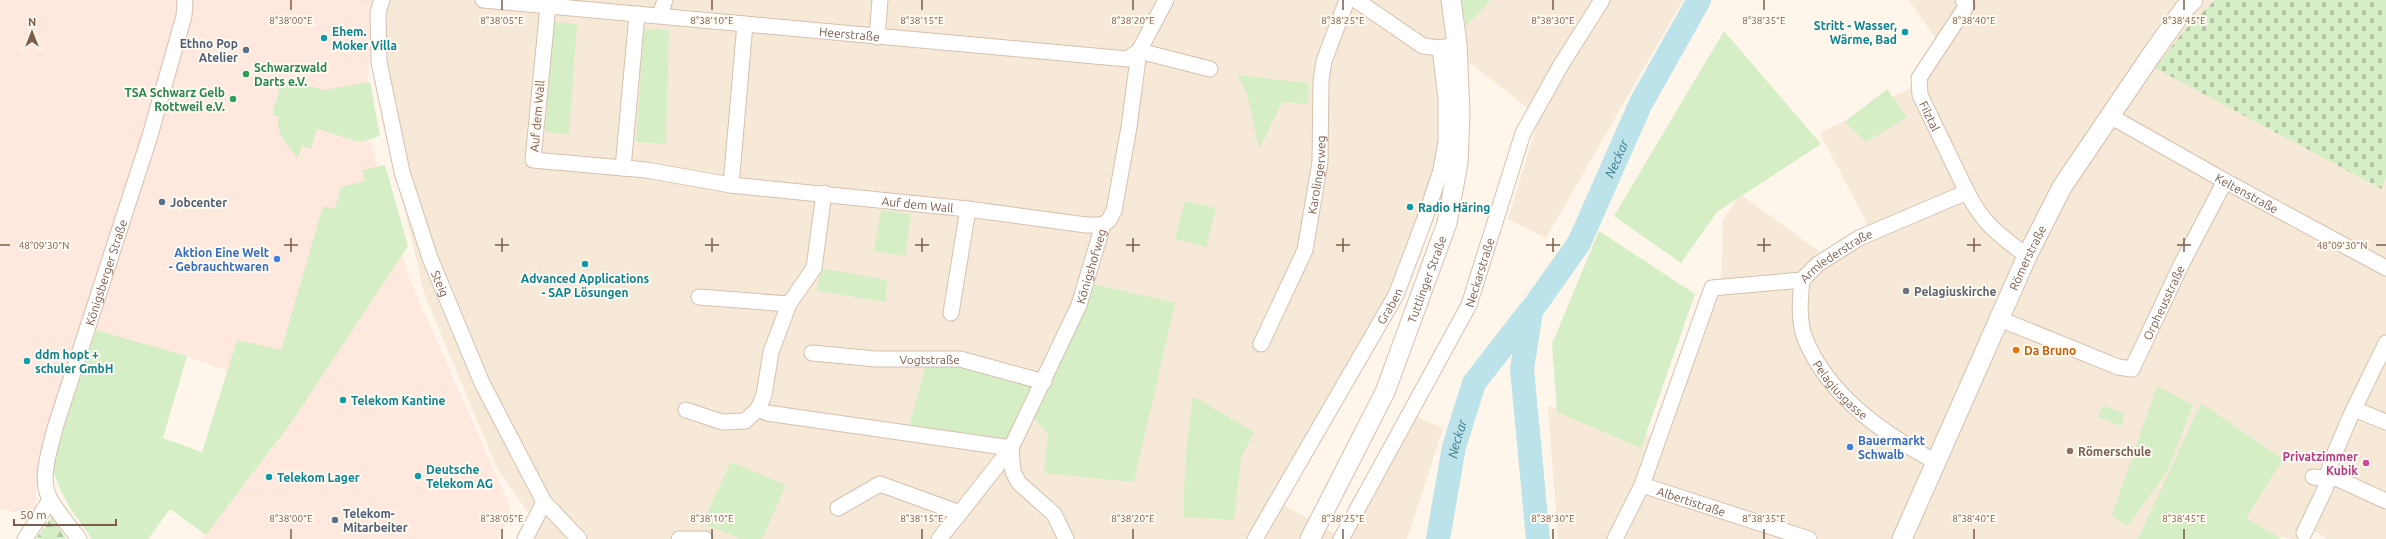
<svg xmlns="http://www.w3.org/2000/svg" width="2386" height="539" font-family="Ubuntu,sans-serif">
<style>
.residential{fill:#f7e9d7}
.commercial{fill:#ffe8dd}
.green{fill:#d6eec6}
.forest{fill:url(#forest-firs)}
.cemetery{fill:url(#cemetery-stones)}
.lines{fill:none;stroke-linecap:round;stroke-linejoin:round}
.river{stroke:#bce3ea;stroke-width:24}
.minor-casing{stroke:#d5c0b0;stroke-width:17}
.tertiary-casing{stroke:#d5c0b0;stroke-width:21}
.minor{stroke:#fff;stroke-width:15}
.tertiary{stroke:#fff;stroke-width:19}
.ticks{fill:none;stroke:#7c5c4a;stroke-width:1.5}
.culture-dot{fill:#0f9aa8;stroke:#fffaf2;stroke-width:1.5}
.service-dot{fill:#5c6f8a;stroke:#fffaf2;stroke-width:1.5}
.leisure-dot{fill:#2e9e5b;stroke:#fffaf2;stroke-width:1.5}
.shop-dot{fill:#3f7fe0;stroke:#fffaf2;stroke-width:1.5}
.worship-dot{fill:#6b7280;stroke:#fffaf2;stroke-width:1.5}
.food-dot{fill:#e8710a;stroke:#fffaf2;stroke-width:1.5}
.education-dot{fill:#8d6e63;stroke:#fffaf2;stroke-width:1.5}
.hotel-dot{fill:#d1479c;stroke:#fffaf2;stroke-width:1.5}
.labels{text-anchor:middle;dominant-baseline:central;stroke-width:4;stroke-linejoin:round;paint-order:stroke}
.culture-label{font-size:12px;font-weight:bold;fill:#0d838f;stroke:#fffaf2;text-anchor:start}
.street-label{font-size:12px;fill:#7c5c4a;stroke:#fffaf2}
.service-label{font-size:12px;font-weight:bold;fill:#4e5e75;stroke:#fffaf2;text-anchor:start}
.leisure-label{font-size:12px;font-weight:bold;fill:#27864d;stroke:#fffaf2;text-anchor:start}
.shop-label{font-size:12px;font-weight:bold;fill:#366cbe;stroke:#fffaf2;text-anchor:end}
.worship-label{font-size:12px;font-weight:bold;fill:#5b616d;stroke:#fffaf2;text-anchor:start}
.food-label{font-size:12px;font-weight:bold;fill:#c56008;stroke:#fffaf2;text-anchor:start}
.education-label{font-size:12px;font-weight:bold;fill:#785e54;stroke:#fffaf2;text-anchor:start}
.hotel-label{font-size:12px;font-weight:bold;fill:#b23c85;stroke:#fffaf2;text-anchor:end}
.water-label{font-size:13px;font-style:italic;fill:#3e7c8a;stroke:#fffaf2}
.ticks-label{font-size:10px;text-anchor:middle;fill:#7c5c4a;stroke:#fffaf2;stroke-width:4;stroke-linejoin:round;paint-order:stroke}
</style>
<defs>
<pattern id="forest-firs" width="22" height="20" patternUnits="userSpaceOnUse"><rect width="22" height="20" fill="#d6eec6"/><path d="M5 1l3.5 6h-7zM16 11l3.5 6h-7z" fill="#b3c4a3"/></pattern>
<pattern id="cemetery-stones" width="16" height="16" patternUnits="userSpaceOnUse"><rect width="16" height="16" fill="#d6eec6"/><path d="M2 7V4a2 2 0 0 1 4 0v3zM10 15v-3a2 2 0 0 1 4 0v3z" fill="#b3c4a3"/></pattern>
</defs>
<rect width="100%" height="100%" fill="#fef6ea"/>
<g class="residential">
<path d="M 350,0 L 1683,0 L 1546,238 L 1508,219 L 1539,117 L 1470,63 L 1438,71 L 1443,159 L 1393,295 L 1274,499 L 1342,538 L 1410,414 L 1443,428 L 1407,539 L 531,539 L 537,525 L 497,468 L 424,293 L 384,120 L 373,3 Z"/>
<path d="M 1909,0 L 2386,0 L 2386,539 L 2327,539 L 2310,528 L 2298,539 L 2293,539 L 2152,516 L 2145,539 L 1558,539 L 1548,406 L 1665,440 L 1686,343 L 1721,291 L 1723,220 L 1740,194 L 1824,255 L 1868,225 L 1820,133 L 1927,80 L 1941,46 Z"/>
</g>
<path class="commercial" d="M 0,0 L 350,0 L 373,3 L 365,122 L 409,278 L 511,509 L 498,539 L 202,539 L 278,441 L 228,371 L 187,356 L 80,326 L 45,433 L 38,467 L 35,509 L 13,512 L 0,508 Z"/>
<g class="green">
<path d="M 1461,0 L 1491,0 L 1466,26 Z"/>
<path d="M 554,22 L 577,24 L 569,134 L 545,132 Z"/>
<path d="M 644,29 L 669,30 L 666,144 L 636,142 Z"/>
<path d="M 1724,31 L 1821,144 L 1717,212 L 1681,263 L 1614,216 Z"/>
<path d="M 1237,75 L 1309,83 L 1308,104 L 1282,102 L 1259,149 L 1247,93 Z"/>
<path d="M 282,79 L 324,90 L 370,82 L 380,136 L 360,142 L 317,129 L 311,149 L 302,146 L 298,158 C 288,145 274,133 279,117 L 272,115 Z"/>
<path d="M 1887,89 L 1907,117 L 1866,142 L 1845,122 Z"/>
<path d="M 385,165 L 408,246 L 294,419 L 206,535 L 170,509 L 148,539 L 92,539 L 70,508 L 60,489 L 53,471 L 55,455 L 96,330 L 187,356 L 163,438 L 202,452 L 237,340 L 281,350 L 323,206 L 335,209 L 341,187 L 365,181 L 362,170 Z"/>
<path d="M 1185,201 L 1216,208 L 1206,247 L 1175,239 Z"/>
<path d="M 881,210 L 911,214 L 905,256 L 874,251 Z"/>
<path d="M 1599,231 L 1695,294 L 1641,448 L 1557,412 L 1552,344 Z"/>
<path d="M 821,268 L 887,280 L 886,302 L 817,291 Z"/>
<path d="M 1094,284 L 1175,303 L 1134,482 L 1044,473 L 1048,433 L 1033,418 Z"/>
<path d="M 927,361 L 959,364 L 1023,381 L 1033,387 L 1011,439 L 909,426 Z"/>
<path d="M 2157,386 L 2193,405 L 2167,472 L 2127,526 L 2112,515 Z"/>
<path d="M 1193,396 L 1254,432 L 1241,459 L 1234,520 L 1183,517 L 1186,450 Z"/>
<path d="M 2201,403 L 2283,459 L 2246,518 L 2282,539 L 2138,539 Z"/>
<path d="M 2103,405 L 2125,414 L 2121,426 L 2098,417 Z"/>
<path d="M 731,462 L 786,485 L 762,539 L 741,539 L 702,523 Z"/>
</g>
<path class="forest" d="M 52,516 L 66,539 L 36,539 Z"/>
<path class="cemetery" d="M 2215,0 L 2386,0 L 2386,177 L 2382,189 L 2155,68 L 2184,31 Z"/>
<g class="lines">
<g class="river">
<path id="s1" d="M 1438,539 L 1454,447 L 1474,383 L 1530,311"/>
<path id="s2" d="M 1538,539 L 1522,369 L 1531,311 L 1579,243 L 1641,103 L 1699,0"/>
</g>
<g class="minor-casing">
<g id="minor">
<path id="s3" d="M 382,0 L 378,12 L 379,62 L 402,172 L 430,258 L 482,383 L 544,502 L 579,539"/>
<path id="s4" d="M 483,0 L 1127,59 L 1139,51"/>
<path d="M 1356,0 L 1423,46 L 1440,48 L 1449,46"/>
<path id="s5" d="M 1963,0 L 1967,5 L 1919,78 L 1920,95 L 1967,192"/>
<path id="s6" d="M 548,6 L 533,160 L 646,170 L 731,185 L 968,209 L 1086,225 L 1103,225"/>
<path d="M 660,15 L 665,0"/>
<path d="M 877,37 L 880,0"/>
<path d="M 1139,51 L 1210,69"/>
<path id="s7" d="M 2110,116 L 2225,181 L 2386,268"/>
<path d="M 623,168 L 637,14"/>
<path d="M 731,185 L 745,24"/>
<path id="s8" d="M 1802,280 C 1800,299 1798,323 1806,341 C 1830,397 1884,434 1936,462"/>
<path d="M 699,297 L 789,304"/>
<path d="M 951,313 L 968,209"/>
<path id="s9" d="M 2000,319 L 2118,367 L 2132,369 L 2181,265 L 2225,181"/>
<path id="s10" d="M 1261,344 L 1305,250 L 1320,162 L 1321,81 L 1324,61 L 1347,0"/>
<path id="s11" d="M 812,353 L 876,359 L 960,359 L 1044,382"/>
<path d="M 758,409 L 767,413 L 1011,448"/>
<path d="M 2354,409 L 2386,422"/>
<path d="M 686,410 L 722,422 L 745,421 L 758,409 L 764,395 L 771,352 L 789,304 L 814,268 L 824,193"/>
<path d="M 2313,477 L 2338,479 L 2386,501"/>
<path id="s12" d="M 1642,485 L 1809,539"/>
<path d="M 838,508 L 880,484 L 960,513 L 939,539"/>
<path d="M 960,513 L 1011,448"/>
<path d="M 2304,533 L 2325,489 L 2331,462 L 2351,415 L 2386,343"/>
<path d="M 25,539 L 50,500"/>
<path id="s13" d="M 79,539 C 70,527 59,514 51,501 C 38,480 50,450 55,428 L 149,139 L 184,16 L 185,0"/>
<path d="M 525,539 L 544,502"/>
<path d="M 679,539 L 705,539"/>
<path id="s14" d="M 1066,539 L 1054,514 L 1019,483 L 1013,472 L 1011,448 L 1079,305 L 1103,225 L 1109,220 L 1114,211 L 1129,127 L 1139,51 L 1166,0"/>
<path id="s15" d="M 1255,539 L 1396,295 L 1424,221 L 1441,170 L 1446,141 L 1446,98 L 1440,48"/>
<path id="s16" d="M 1341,539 L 1469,305 L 1523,133 L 1561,65 L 1602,0"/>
<path id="s17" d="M 1615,539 L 1642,485 L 1712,288 L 1802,280 L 1818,264 L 1859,238 L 1967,192 C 1983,224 1999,235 2027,256"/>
</g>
</g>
<g class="tertiary-casing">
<g id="tertiary">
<path id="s18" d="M 1310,539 L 1385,392 L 1447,223 L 1458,163 L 1460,114 L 1457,44 L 1451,0"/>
<path id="s19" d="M 1902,539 L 2027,256 L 2062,187 L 2152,54 L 2184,9 L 2193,0"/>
</g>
</g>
<use href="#minor" class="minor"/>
<use href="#tertiary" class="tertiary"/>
</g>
<path class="ticks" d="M 291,0 L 291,10M 502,0 L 502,10M 712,0 L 712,10M 922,0 L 922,10M 1133,0 L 1133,10M 1343,0 L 1343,10M 1553,0 L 1553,10M 1764,0 L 1764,10M 1974,0 L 1974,10M 2184,0 L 2184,10M 291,238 L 291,252M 502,238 L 502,252M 712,238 L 712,252M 922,238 L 922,252M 1133,238 L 1133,252M 1343,238 L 1343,252M 1553,238 L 1553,252M 1764,238 L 1764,252M 1974,238 L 1974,252M 2184,238 L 2184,252M 0,245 L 10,245M 284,245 L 298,245M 495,245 L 509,245M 705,245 L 719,245M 915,245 L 929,245M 1126,245 L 1140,245M 1336,245 L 1350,245M 1546,245 L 1560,245M 1757,245 L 1771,245M 1967,245 L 1981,245M 2177,245 L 2191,245M 2376,245 L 2386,245M 291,529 L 291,539M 502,529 L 502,539M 712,529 L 712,539M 922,529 L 922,539M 1133,529 L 1133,539M 1343,529 L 1343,539M 1553,529 L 1553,539M 1764,529 L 1764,539M 1974,529 L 1974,539M 2184,529 L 2184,539"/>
<g class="culture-dot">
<circle cx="1905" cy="32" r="4"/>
<circle cx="324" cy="38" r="4"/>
<circle cx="1410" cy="207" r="4"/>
<circle cx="585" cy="264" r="4"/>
<circle cx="27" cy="361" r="4"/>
<circle cx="343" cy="400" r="4"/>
<circle cx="418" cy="476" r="4"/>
<circle cx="269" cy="477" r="4"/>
</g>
<g class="service-dot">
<circle cx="246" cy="50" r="4"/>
<circle cx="162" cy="202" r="4"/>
<circle cx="335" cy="520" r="4"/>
</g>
<g class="leisure-dot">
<circle cx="246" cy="74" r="4"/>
<circle cx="233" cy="99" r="4"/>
</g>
<g class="shop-dot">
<circle cx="277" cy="259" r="4"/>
<circle cx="1850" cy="447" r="4"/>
</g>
<circle class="worship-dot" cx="1906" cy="291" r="4"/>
<circle class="food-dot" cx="2016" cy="350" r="4"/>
<circle class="education-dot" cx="2070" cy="451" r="4"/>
<circle class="hotel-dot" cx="2366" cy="463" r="4"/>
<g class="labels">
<g class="culture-label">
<text x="1897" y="25" text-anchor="end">Stritt - Wasser,<tspan x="1897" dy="14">Wärme, Bad</tspan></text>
<text x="332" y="31">Ehem.<tspan x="332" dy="14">Moker Villa</tspan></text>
<text x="1418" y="207">Radio Häring</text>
<text x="585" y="278" text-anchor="middle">Advanced Applications<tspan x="585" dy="14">- SAP Lösungen</tspan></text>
<text x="35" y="354">ddm hopt +<tspan x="35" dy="14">schuler GmbH</tspan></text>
<text x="351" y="400">Telekom Kantine</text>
<text x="426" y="469">Deutsche<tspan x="426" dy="14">Telekom AG</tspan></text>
<text x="277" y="477">Telekom Lager</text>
</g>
<g class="street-label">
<text stroke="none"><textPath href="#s4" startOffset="368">Heerstraße</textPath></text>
<text transform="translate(537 116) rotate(-85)">Auf dem Wall</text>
<text stroke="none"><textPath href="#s5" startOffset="134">Filztal</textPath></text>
<text stroke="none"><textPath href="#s10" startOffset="180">Karolingerweg</textPath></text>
<text stroke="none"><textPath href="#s7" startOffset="157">Keltenstraße</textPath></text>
<text stroke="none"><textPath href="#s6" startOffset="542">Auf dem Wall</textPath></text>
<text stroke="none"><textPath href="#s17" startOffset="402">Armlederstraße</textPath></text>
<text stroke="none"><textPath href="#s19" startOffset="308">Römerstraße</textPath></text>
<text stroke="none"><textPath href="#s14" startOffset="310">Königshofweg</textPath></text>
<text stroke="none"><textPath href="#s13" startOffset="286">Königsberger Straße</textPath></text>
<text stroke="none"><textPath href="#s16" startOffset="301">Neckarstraße</textPath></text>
<text stroke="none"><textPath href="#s18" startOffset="285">Tuttlinger Straße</textPath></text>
<text stroke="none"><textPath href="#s3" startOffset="293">Steig</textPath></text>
<text stroke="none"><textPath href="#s9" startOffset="215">Orpheusstraße</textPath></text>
<text stroke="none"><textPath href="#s15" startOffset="269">Graben</textPath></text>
<text stroke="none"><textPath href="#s11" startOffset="118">Vogtstraße</textPath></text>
<text stroke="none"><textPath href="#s8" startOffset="122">Pelagiusgasse</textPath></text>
<text stroke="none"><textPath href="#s12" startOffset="52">Albertistraße</textPath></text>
</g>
<g class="service-label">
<text x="238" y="43" text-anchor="end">Ethno Pop<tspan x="238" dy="14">Atelier</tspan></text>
<text x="170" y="202">Jobcenter</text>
<text x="343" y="513">Telekom-<tspan x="343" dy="14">Mitarbeiter</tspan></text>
</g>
<g class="leisure-label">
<text x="254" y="67">Schwarzwald<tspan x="254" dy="14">Darts e.V.</tspan></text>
<text x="225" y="92" text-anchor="end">TSA Schwarz Gelb<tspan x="225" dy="14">Rottweil e.V.</tspan></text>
</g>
<g class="shop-label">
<text x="269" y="252">Aktion Eine Welt<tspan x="269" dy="14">- Gebrauchtwaren</tspan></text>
<text x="1858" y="440" text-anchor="start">Bauermarkt<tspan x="1858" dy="14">Schwalb</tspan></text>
</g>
<g class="worship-label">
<text x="1914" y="291">Pelagiuskirche</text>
</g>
<g class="food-label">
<text x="2024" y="350">Da Bruno</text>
</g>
<g class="education-label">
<text x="2078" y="451">Römerschule</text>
</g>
<g class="hotel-label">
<text x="2358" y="456">Privatzimmer<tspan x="2358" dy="14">Kubik</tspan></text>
</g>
<g class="water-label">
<text stroke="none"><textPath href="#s2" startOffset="405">Neckar</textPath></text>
<text stroke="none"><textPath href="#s1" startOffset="102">Neckar</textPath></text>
</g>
</g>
<g class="ticks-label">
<text x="291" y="24">8°38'00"E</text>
<text x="502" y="24">8°38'05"E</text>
<text x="712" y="24">8°38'10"E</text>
<text x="922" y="24">8°38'15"E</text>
<text x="1133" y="24">8°38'20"E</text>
<text x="1343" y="24">8°38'25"E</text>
<text x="1553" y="24">8°38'30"E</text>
<text x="1764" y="24">8°38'35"E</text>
<text x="1974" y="24">8°38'40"E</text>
<text x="2184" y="24">8°38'45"E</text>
<text x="44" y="249">48°09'30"N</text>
<text x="2342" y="249">48°09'30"N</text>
<text x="291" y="522">8°38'00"E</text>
<text x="502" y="522">8°38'05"E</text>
<text x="712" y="522">8°38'10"E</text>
<text x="922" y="522">8°38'15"E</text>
<text x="1133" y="522">8°38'20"E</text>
<text x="1343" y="522">8°38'25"E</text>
<text x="1553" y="522">8°38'30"E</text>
<text x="1764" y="522">8°38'35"E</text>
<text x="1974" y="522">8°38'40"E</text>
<text x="2184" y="522">8°38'45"E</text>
</g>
<g transform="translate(32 32)" stroke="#fffaf2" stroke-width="3" paint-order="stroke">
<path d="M0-3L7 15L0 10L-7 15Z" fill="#7c5c4a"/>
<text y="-6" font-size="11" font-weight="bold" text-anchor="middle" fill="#7c5c4a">N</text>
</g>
<path d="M14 519v6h102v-6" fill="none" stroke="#7c5c4a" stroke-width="2"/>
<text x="20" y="519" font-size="12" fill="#7c5c4a" stroke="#fffaf2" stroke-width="3" paint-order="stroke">50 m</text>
</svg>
